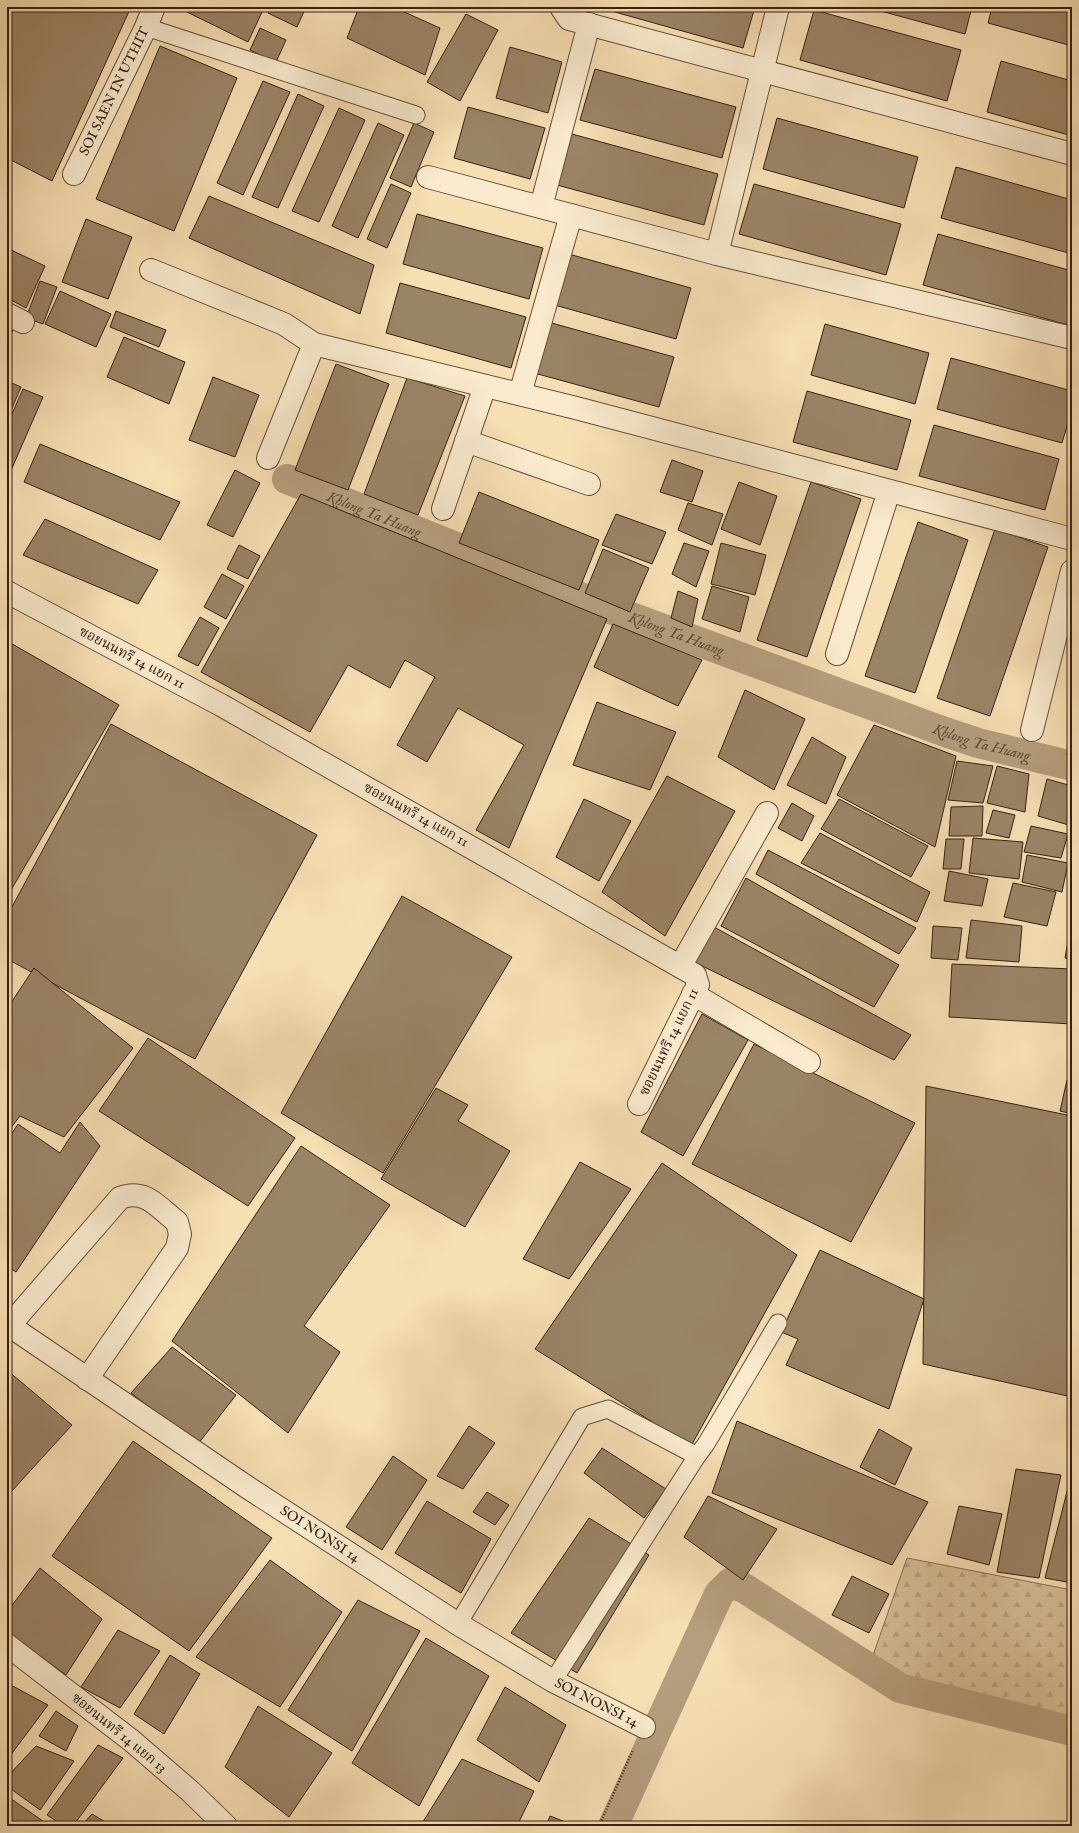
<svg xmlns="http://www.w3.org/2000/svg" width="1079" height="1833" font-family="'IM FELL English','Noto Serif Thai',serif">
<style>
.forest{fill:url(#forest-firs);stroke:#867056}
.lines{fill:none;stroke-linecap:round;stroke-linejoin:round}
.canal{stroke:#b59e7d;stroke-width:30}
.building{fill:#9a8466;stroke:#372113}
.lane-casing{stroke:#67503b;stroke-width:19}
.street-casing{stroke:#67503b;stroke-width:24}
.path{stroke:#372113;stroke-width:2.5;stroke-dasharray:1 2;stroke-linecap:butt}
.lane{stroke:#f9eace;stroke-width:17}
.street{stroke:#f9eace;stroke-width:22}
.labels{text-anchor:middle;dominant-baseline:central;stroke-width:3;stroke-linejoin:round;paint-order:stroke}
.street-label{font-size:14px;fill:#372113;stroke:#f9eace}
.water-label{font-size:15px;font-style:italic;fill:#634d38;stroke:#f9eace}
</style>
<defs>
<pattern id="forest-firs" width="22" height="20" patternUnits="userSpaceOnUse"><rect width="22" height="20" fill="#d6bf98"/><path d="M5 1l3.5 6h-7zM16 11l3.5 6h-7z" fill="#b8a482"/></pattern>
</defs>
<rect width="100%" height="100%" fill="#f6dfb3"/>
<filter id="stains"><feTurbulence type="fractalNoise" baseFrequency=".005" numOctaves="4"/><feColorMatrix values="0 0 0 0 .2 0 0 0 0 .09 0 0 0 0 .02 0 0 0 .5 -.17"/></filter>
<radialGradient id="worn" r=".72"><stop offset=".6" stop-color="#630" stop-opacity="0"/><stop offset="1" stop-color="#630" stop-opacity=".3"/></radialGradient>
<path class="forest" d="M 907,1558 L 1072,1590 L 1072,1721 L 891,1674 L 871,1661 Z"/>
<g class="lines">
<g class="canal">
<path id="s1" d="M 287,479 L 623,614 L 945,732 L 978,743 L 1072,766"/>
<path d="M 613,1826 L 719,1594 L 730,1583 L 744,1588 L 900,1688 L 1072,1731"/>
</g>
</g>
<g class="building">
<path d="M 7,7 L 131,7 L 52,181 L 7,158 Z"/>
<path d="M 190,7 L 252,7 L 262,12 L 248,42 L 187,12 Z"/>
<path d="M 271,7 L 306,7 L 297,27 L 268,13 Z"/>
<path d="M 359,7 L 393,7 L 440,28 L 425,75 L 347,38 Z"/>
<path d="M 597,7 L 755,7 L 743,48 Z"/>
<path d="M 866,7 L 972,7 L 965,34 Z"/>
<path d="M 992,7 L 1072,7 L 1072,46 L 988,23 Z"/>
<path d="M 814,10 L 961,50 L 947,101 L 800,60 Z"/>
<path d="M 466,14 L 498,30 L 460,101 L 427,82 Z"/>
<path d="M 260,28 L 286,40 L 276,62 L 250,50 Z"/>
<path d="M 160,46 L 237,78 L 174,231 L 96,199 Z"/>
<path d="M 510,47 L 562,62 L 548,113 L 496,98 Z"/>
<path d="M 1001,61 L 1072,81 L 1072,136 L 987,112 Z"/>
<path d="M 595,69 L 736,107 L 722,158 L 580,120 Z"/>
<path d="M 263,81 L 290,92 L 243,195 L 217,183 Z"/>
<path d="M 298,94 L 324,106 L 278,208 L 252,197 Z"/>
<path d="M 468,107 L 545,128 L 530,179 L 454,158 Z"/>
<path d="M 339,108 L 365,120 L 319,222 L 292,211 Z"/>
<path d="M 777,118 L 918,157 L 904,208 L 763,169 Z"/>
<path d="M 378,123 L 404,135 L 358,238 L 332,226 Z"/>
<path d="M 414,123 L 434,132 L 411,187 L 390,178 Z"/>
<path d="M 572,134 L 718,174 L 704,225 L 557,185 Z"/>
<path d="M 956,167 L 1072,200 L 1072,254 L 941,218 Z"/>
<path d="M 391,184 L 411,193 L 387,248 L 367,239 Z"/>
<path d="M 754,184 L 901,224 L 886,275 L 739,234 Z"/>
<path d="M 209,196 L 374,265 L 360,314 L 189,238 Z"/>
<path d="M 417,214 L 543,248 L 529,299 L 403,264 Z"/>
<path d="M 86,219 L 132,237 L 108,299 L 62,282 Z"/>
<path d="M 938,234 L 1072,271 L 1072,326 L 923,285 Z"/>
<path d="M 9,249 L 45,266 L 26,308 L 7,298 L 7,252 Z"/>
<path d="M 565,253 L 691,288 L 676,339 L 551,304 Z"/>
<path d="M 40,281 L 57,287 L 43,324 L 26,318 Z"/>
<path d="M 400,283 L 526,317 L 511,368 L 386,333 Z"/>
<path d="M 60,291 L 111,314 L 96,347 L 45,324 Z"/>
<path d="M 116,311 L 166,330 L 159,347 L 110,327 Z"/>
<path d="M 548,322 L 674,357 L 659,407 L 534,373 Z"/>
<path d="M 825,324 L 929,353 L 915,404 L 811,375 Z"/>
<path d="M 7,328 L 13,330 L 7,343 Z"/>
<path d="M 124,337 L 185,362 L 169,404 L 107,377 Z"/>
<path d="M 951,358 L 1072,391 L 1072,409 L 1062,443 L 937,409 Z"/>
<path d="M 336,364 L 389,384 L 348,490 L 295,470 Z"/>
<path d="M 213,377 L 259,395 L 235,457 L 189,440 Z"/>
<path d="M 407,378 L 465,396 L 418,515 L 364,494 Z"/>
<path d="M 7,381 L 21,387 L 7,420 Z"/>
<path d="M 23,389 L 43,397 L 9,475 L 7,474 L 7,425 Z"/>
<path d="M 807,391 L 911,420 L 897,470 L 793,442 Z"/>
<path d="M 934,425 L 1059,459 L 1045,510 L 919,476 Z"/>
<path d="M 40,444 L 180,502 L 160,540 L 24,482 Z"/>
<path d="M 672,460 L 703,471 L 692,502 L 660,492 Z"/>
<path d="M 235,470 L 260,483 L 233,537 L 207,525 Z"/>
<path d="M 739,482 L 777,496 L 760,545 L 721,529 Z"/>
<path d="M 811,482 L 861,499 L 807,657 L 757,640 Z"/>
<path d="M 479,492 L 599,540 L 579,590 L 459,543 Z"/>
<path d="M 301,494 L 607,619 L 509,848 L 476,830 L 524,745 L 458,708 L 427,762 L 397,745 L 435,677 L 405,660 L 390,688 L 348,665 L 310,732 L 201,672 Z"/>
<path d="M 688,503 L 723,514 L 712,545 L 678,530 Z"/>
<path d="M 616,514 L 666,532 L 652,564 L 602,545 Z"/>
<path d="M 45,519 L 158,570 L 138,604 L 23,555 Z"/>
<path d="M 918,522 L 968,540 L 915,693 L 865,676 Z"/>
<path d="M 995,529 L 1048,547 L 990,716 L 937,698 Z"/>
<path d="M 684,543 L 709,551 L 696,587 L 672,574 Z"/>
<path d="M 721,543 L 766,555 L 755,595 L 711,584 Z"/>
<path d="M 239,545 L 260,556 L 248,579 L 227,569 Z"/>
<path d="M 603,549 L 649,568 L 630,612 L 585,593 Z"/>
<path d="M 222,574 L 244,586 L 226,619 L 204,607 Z"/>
<path d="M 712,586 L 749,597 L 740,632 L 702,619 Z"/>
<path d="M 678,591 L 698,599 L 692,627 L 671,618 Z"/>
<path d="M 200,617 L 219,628 L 198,666 L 178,656 Z"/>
<path d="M 613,624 L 702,660 L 678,706 L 594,667 Z"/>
<path d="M 7,641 L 119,705 L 7,897 Z"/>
<path d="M 745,690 L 805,719 L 774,790 L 718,757 Z"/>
<path d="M 597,702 L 676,732 L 650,790 L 573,765 Z"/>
<path d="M 111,724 L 317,835 L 195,1059 L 7,959 L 7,916 Z"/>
<path d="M 874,725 L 956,756 L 935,847 L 837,795 Z"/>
<path d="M 1072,734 L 1072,756 L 1067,755 Z"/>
<path d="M 812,737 L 846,757 L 826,804 L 787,785 Z"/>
<path d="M 957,761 L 993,766 L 983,803 L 948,800 Z"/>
<path d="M 997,766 L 1029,774 L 1025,812 L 987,803 Z"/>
<path d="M 667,776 L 735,811 L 665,936 L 602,892 Z"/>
<path d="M 1047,779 L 1072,786 L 1072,826 L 1038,816 Z"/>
<path d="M 584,799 L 631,821 L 599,881 L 556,857 Z"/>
<path d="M 839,799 L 928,846 L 911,877 L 821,829 Z"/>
<path d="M 792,803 L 814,816 L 802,841 L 778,828 Z"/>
<path d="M 983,806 L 982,836 L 949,836 L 951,807 Z"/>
<path d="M 993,810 L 1015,815 L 1009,838 L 986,833 Z"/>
<path d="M 1031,826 L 1068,834 L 1061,858 L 1024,852 Z"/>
<path d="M 820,833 L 930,892 L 917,922 L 801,863 Z"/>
<path d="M 973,838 L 1023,842 L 1019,879 L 969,873 Z"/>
<path d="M 946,839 L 964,839 L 961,869 L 943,869 Z"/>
<path d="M 768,850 L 916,928 L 899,954 L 756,874 Z"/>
<path d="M 1027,855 L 1068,863 L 1062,892 L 1022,882 Z"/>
<path d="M 949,871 L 988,879 L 982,906 L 944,901 Z"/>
<path d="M 746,878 L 899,965 L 874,1007 L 721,926 Z"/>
<path d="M 1013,883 L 1056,892 L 1047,926 L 1004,917 Z"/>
<path d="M 402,896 L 512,957 L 383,1173 L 281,1113 Z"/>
<path d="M 971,920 L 1022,926 L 1019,962 L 966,958 Z"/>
<path d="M 933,926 L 962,928 L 958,960 L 931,958 Z"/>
<path d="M 714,927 L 911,1035 L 894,1060 L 692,961 Z"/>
<path d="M 1069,935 L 1072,935 L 1072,960 L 1065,958 Z"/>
<path d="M 952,964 L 1072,969 L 1072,1024 L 949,1017 Z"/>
<path d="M 34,968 L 133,1048 L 64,1137 L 20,1116 L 7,1133 L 7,1009 Z"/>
<path d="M 702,1014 L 748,1040 L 683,1156 L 641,1132 Z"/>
<path d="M 148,1038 L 295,1138 L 248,1206 L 99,1111 Z"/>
<path d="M 754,1044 L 915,1123 L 851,1242 L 692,1164 Z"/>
<path d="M 1067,1080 L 1072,1081 L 1072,1114 L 1060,1111 Z"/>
<path d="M 926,1086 L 1072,1116 L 1072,1397 L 923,1364 Z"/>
<path d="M 436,1088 L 468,1105 L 458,1121 L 510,1151 L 465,1227 L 381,1179 Z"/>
<path d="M 80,1122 L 100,1146 L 16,1272 L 7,1266 L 7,1141 L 18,1124 L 60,1153 Z"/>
<path d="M 301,1146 L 390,1205 L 304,1326 L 340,1352 L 288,1433 L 172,1341 Z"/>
<path d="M 580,1162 L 631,1189 L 569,1279 L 523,1259 Z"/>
<path d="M 662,1163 L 797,1255 L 691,1446 L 535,1349 Z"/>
<path d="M 820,1250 L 924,1299 L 889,1409 L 786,1365 L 798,1339 L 781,1332 Z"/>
<path d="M 172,1347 L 236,1395 L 198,1444 L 131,1393 Z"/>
<path d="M 7,1370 L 72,1425 L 11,1492 L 7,1493 Z"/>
<path d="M 737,1421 L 928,1502 L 892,1565 L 712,1493 Z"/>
<path d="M 469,1426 L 495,1443 L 463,1489 L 437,1476 Z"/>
<path d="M 879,1429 L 912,1448 L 895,1485 L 860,1467 Z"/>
<path d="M 133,1441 L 272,1538 L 189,1651 L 52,1556 Z"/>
<path d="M 602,1448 L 666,1489 L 644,1518 L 584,1473 Z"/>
<path d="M 393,1456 L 427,1480 L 382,1550 L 346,1527 Z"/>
<path d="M 1016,1469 L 1061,1475 L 1039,1578 L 997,1572 Z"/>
<path d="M 1072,1472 L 1072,1583 L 1045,1578 Z"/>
<path d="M 487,1492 L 509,1505 L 495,1525 L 473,1512 Z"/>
<path d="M 708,1496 L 777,1529 L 743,1580 L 684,1537 Z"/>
<path d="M 427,1501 L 491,1539 L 461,1593 L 395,1553 Z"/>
<path d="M 959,1506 L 1002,1514 L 989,1565 L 947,1554 Z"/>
<path d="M 589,1518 L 649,1555 L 577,1673 L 511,1633 Z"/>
<path d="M 270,1560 L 342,1612 L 280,1707 L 196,1657 Z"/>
<path d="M 40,1568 L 102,1619 L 66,1675 L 7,1632 L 7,1612 Z"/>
<path d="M 852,1576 L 889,1594 L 869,1633 L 832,1615 Z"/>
<path d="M 358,1600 L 420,1631 L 352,1751 L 288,1710 Z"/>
<path d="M 118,1630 L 160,1651 L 120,1708 L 81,1687 Z"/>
<path d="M 426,1638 L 489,1676 L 419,1806 L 352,1763 Z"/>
<path d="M 170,1655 L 200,1674 L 164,1734 L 134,1714 Z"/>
<path d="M 7,1683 L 48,1705 L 7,1760 Z"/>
<path d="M 505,1687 L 566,1725 L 539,1782 L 477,1740 Z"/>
<path d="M 258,1706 L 332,1753 L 289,1817 L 225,1767 Z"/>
<path d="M 56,1711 L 78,1726 L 66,1751 L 39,1736 Z"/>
<path d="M 98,1745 L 123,1758 L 73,1826 L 64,1826 L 47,1815 Z"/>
<path d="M 36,1746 L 74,1761 L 40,1810 L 7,1786 L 7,1777 Z"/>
<path d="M 462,1759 L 534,1791 L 517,1826 L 421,1825 Z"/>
<path d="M 7,1796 L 50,1826 L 7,1826 Z"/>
<path d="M 92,1814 L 112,1826 L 81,1826 Z"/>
<path d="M 550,1816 L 576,1826 L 546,1826 Z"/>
</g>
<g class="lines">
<g class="lane-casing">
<g id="lane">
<path d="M 146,27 L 416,115"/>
<path d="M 458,1624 L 582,1417 L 608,1409 L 697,1456 L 706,1444 L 778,1323"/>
<path d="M 553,1681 L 697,1456"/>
</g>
</g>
<g class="street-casing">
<g id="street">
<path d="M 561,7 L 569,19 L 1072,154"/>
<path id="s2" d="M 74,174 L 146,27 L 154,7"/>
<path d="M 428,177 L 717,254 L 1072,338"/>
<path d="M 541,207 L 589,24"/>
<path d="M 717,254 L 778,7"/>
<path d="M 151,270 L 284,324 L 314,344 L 576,408 L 1072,539"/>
<path d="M 7,314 L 23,322"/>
<path d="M 520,394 L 571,215"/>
<path d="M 466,441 L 589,484"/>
<path d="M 268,458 L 314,344"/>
<path d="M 443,509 L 485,386"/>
<path d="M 7,592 L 221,705 L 695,975 L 698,985 L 639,1104"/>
<path d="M 837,654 L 889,491"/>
<path d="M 1032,730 L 1072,571"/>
<path d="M 681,965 L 767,813"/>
<path d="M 693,994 L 809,1062"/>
<path id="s3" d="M 7,1324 L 247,1487 L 458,1624 L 553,1681 L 644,1727"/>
<path d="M 9,1326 L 120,1198 C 145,1188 158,1207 177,1222 L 180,1234 L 177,1248 L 87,1379"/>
<path d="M 7,1645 L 132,1741 L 190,1791 L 226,1826"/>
</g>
</g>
<path class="path" d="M 599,1826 L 633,1750"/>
<use href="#lane" class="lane"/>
<use href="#street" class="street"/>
</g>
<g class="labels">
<g class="street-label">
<text stroke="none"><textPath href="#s2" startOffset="92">SOI SAEN IN UTHIT</textPath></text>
<text transform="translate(132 658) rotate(28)">ซอยนนทรี 14 แยก 11</text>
<text transform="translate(416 815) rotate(29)">ซอยนนทรี 14 แยก 11</text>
<text transform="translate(669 1042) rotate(-64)">ซอยนนทรี 14 แยก 11</text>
<text stroke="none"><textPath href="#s3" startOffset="377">SOI NONSI 14</textPath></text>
<text stroke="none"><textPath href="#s3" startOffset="701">SOI NONSI 14</textPath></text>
<text transform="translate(119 1733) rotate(39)">ซอยนนทรี 14 แยก 13</text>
</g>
<g class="water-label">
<text stroke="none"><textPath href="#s1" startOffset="94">Khlong Ta Huang</textPath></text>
<text stroke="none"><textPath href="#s1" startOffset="419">Khlong Ta Huang</textPath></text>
<text stroke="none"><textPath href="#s1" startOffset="743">Khlong Ta Huang</textPath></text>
</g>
</g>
<rect width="1079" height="1833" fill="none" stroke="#f6dfb3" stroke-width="24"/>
<rect x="8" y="8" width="1063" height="1817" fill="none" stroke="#372113" stroke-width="2"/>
<rect x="12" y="12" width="1055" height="1809" fill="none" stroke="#372113"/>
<rect width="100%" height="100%" filter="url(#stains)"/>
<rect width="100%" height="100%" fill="url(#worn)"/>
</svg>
